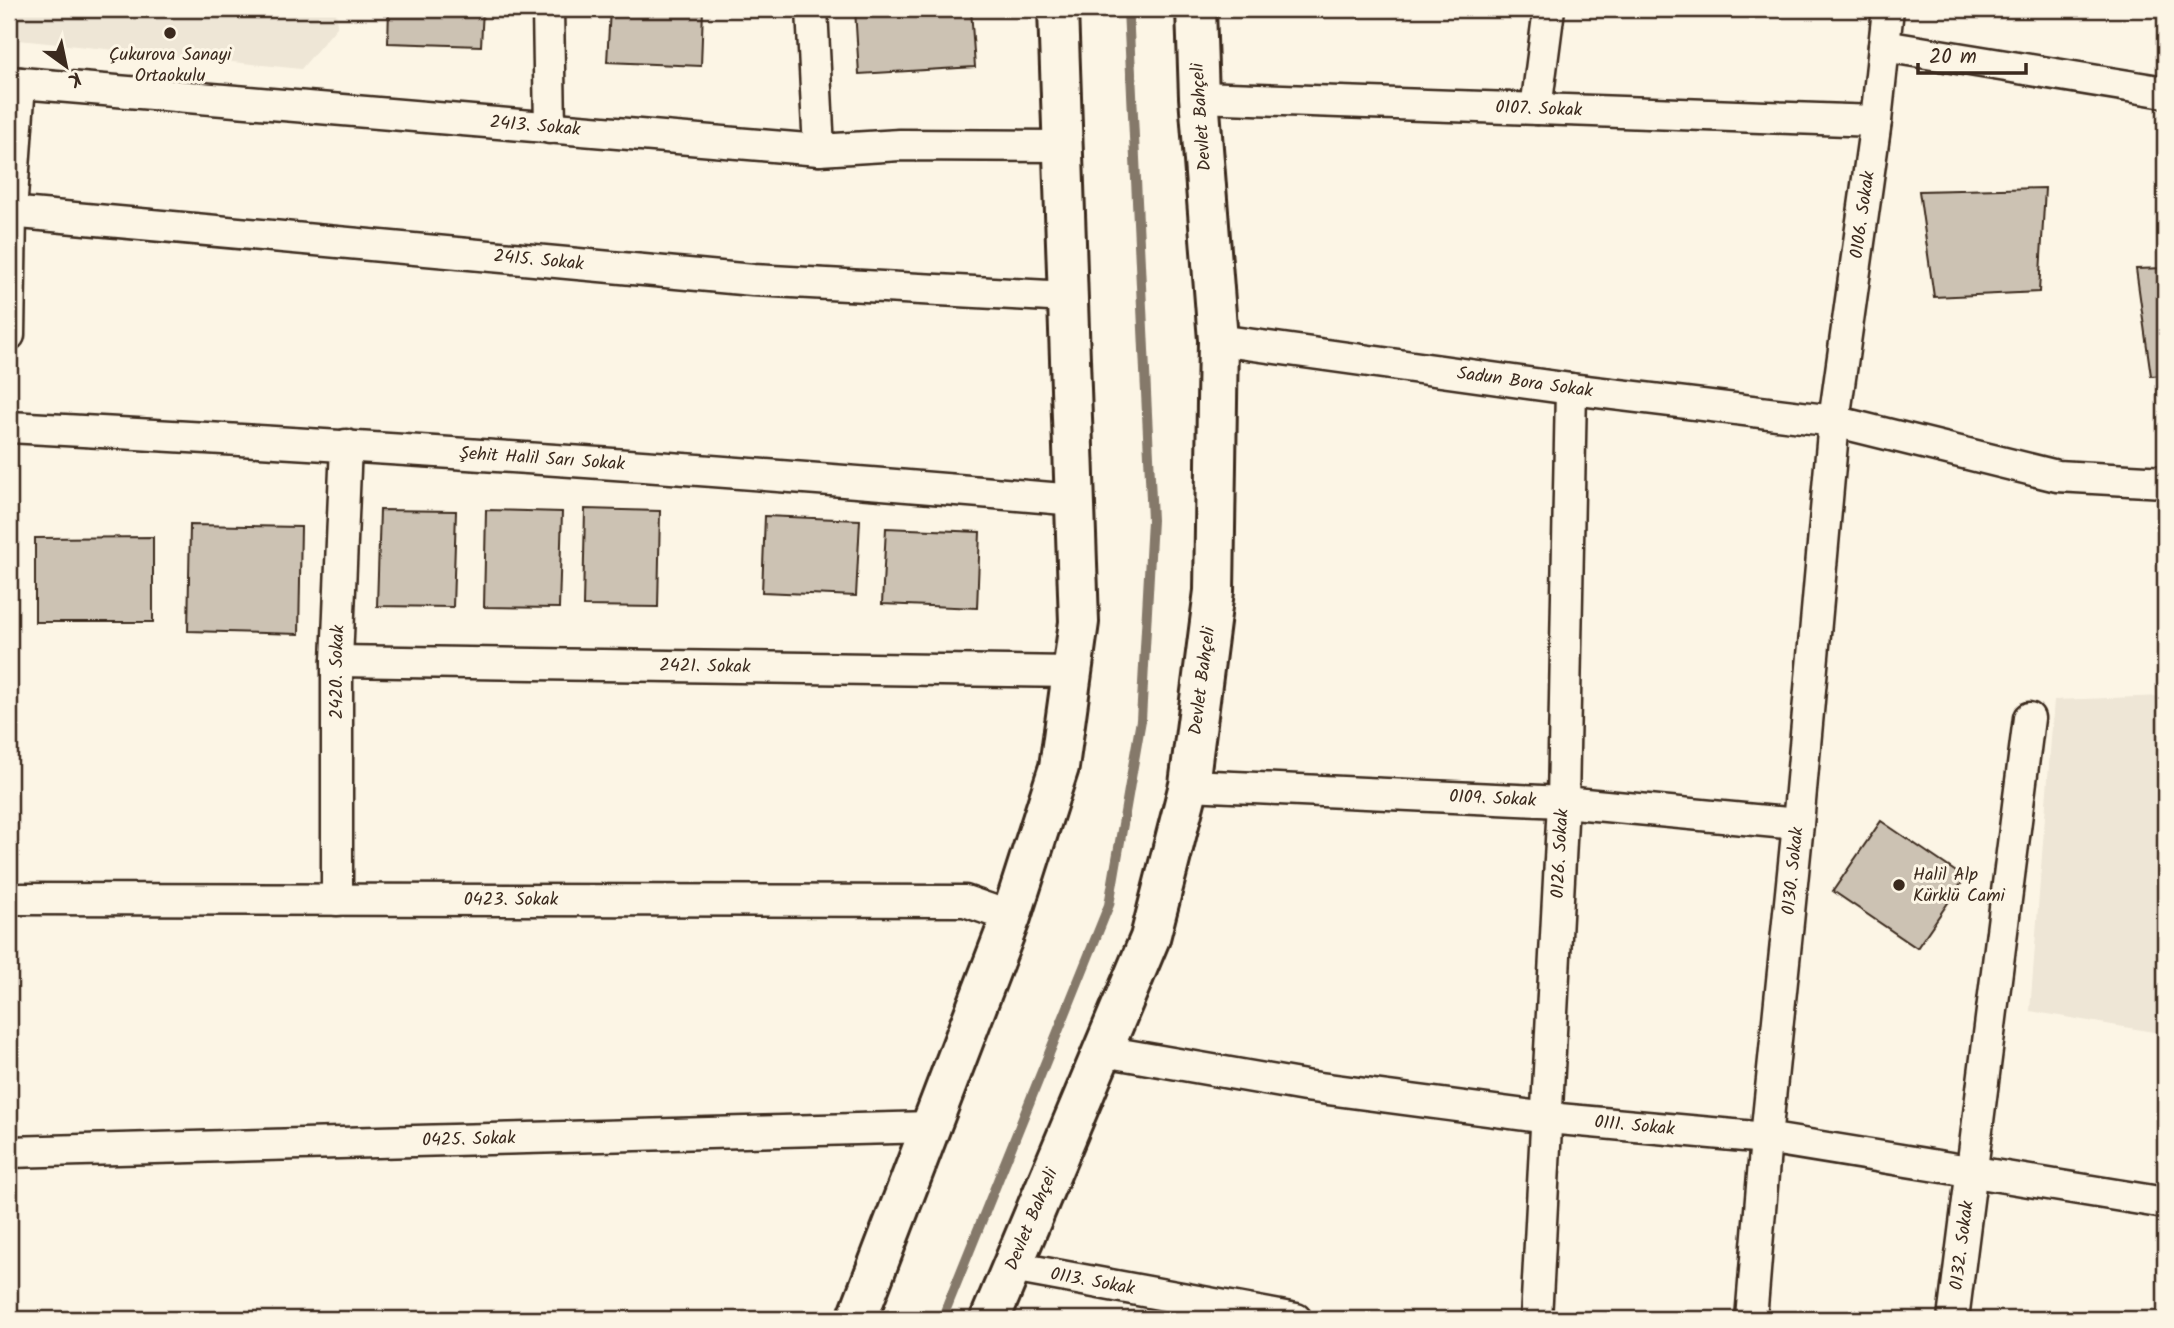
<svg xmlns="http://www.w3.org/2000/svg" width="2174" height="1328" font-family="Kalam,sans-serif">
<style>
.built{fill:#eee6d6}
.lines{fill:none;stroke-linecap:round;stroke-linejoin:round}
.stream{stroke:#85796b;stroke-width:10}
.building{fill:#ccc2b3;stroke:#3b2a1e;stroke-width:2}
.minor-casing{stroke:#3b2a1e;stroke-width:35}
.tertiary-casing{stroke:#3b2a1e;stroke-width:44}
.minor{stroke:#fcf5e5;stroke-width:30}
.tertiary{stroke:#fcf5e5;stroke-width:38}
.poi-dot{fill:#3b2a1e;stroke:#fcf5e5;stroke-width:2.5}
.labels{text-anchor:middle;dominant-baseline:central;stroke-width:6;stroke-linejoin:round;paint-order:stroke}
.poi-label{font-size:18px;fill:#3b2a1e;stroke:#fcf5e5}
.street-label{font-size:18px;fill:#3b2a1e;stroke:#fcf5e5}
</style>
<rect width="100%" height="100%" fill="#fcf5e5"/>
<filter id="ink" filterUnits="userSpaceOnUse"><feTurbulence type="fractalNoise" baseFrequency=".0143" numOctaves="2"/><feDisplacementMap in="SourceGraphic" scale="14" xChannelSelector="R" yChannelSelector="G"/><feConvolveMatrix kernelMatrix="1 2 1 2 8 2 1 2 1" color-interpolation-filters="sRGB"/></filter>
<g filter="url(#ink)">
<g class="built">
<path d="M 9,9 L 336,9 L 337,27 L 301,69 L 9,39 Z"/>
<path d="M 2165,696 L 2165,1034 L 2030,1011 L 2054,700 Z"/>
</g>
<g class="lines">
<path class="stream" d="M 942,1319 L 1109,905 L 1141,720 L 1152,520 L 1128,9"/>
</g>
<g class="building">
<path d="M 389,9 L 483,9 L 481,46 L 388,43 Z"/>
<path d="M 610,9 L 703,9 L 701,66 L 607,62 Z"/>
<path d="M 855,9 L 971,9 L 975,67 L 859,74 Z"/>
<path d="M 2045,188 L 2039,292 L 1934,297 L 1919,191 Z"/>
<path d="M 2165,268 L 2165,375 L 2151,376 L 2136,269 Z"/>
<path d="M 585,509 L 660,511 L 658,607 L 583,606 Z"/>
<path d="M 380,510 L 456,511 L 453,607 L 377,606 Z"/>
<path d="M 486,510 L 562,512 L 559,608 L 484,607 Z"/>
<path d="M 765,516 L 860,520 L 856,596 L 762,592 Z"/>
<path d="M 190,525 L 301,527 L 299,634 L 188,631 Z"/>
<path d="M 886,528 L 980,532 L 977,608 L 882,604 Z"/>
<path d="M 153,537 L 153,622 L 35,622 L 35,538 Z"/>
<path d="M 1881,821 L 1965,878 L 1917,948 L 1833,891 Z"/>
</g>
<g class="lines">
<g class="minor-casing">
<g id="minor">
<path d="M 548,9 L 550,128"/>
<path d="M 812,9 L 819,150"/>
<path d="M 1884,46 L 2165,92"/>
<path id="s1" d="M 9,82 L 819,150 L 900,145 L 1063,146"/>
<path id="s2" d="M 1199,97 L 1876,121"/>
<path d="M 1536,109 L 1549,9"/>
<path id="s3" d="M 9,212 L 753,280 L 1068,297"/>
<path d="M 9,335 L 11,212 L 20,83"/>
<path id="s4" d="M 1218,340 L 1571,389 L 1834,421 L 2057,476 L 2165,482"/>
<path id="s5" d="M 9,427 C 365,446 720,469 1075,500"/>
<path id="s6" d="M 337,661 L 1072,672"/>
<path id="s7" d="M 1189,785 L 1563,802 L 1798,824"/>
<path id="s8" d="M 9,899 L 965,901 L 1011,917"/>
<path id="s9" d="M 337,900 L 337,661 L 346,445"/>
<path id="s10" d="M 1103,1051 L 1305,1086 L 1548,1118 L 1766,1138 L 2165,1203"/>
<path id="s11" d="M 9,1152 L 931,1127"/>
<path id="s12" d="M 1012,1267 L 1296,1319"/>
<path id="s13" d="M 1536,1319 L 1563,802 L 1571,389"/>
<path id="s14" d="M 1751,1319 L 1766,1138 L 1798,824 L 1834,421 L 1876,121 L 1888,9"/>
<path id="s15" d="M 1953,1319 L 2029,718"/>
</g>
</g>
<g class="tertiary-casing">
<g id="tertiary">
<path d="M 857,1319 L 1011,917 L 1059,767 L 1079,622 L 1058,9"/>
<path id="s16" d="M 990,1319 L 1150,938 L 1189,785 L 1214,591 L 1218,340 L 1199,97 L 1196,9"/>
</g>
</g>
<use href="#minor" class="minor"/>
<use href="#tertiary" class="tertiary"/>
</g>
</g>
<g class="poi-dot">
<circle cx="170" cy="33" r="7"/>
<circle cx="1899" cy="885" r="7"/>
</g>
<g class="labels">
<g class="poi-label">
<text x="170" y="55">Çukurova Sanayi<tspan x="170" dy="21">Ortaokulu</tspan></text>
<text x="1913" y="875" text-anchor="start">Halil Alp<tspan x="1913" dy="21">Kürklü Cami</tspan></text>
</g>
<g class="street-label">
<text stroke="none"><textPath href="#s2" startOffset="340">0107. Sokak</textPath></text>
<text transform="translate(1202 117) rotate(-94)">Devlet Bahçeli</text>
<text stroke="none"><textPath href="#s1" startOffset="528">2413. Sokak</textPath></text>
<text stroke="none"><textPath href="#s14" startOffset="1110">0106. Sokak</textPath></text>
<text stroke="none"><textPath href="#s3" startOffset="532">2415. Sokak</textPath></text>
<text stroke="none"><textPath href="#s4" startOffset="310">Sadun Bora Sokak</textPath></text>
<text stroke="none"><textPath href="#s5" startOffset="534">Şehit Halil Sarı Sokak</textPath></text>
<text stroke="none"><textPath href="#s6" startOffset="368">2421. Sokak</textPath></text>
<text stroke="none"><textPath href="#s9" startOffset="228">2420. Sokak</textPath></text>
<text stroke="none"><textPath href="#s16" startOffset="676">Devlet Bahçeli</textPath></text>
<text stroke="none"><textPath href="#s7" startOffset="304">0109. Sokak</textPath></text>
<text stroke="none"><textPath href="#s13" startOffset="466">0126. Sokak</textPath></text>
<text stroke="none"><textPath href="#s14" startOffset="450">0130. Sokak</textPath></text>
<text stroke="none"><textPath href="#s8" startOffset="502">0423. Sokak</textPath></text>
<text stroke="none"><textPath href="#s10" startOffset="537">0111. Sokak</textPath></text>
<text stroke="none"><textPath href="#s11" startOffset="460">0425. Sokak</textPath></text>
<text stroke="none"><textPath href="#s16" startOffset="108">Devlet Bahçeli</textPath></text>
<text stroke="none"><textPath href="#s15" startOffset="74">0132. Sokak</textPath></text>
<text stroke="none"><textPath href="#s12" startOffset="82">0113. Sokak</textPath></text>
</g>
</g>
<rect width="2174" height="1328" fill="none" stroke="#fcf5e5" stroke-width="35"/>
<rect x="18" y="18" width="2139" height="1293" fill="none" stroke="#3b2a1e" stroke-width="2.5" filter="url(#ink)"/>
<g transform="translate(66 66) rotate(147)" stroke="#fcf5e5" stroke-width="5" paint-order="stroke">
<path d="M0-5L12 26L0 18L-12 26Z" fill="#3b2a1e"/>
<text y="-10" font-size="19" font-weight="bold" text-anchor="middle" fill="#3b2a1e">K</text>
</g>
<path d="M1918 63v10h108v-10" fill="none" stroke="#3b2a1e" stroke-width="3.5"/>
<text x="1929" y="63" font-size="21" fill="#3b2a1e" stroke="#fcf5e5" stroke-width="5" paint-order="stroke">20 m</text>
</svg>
